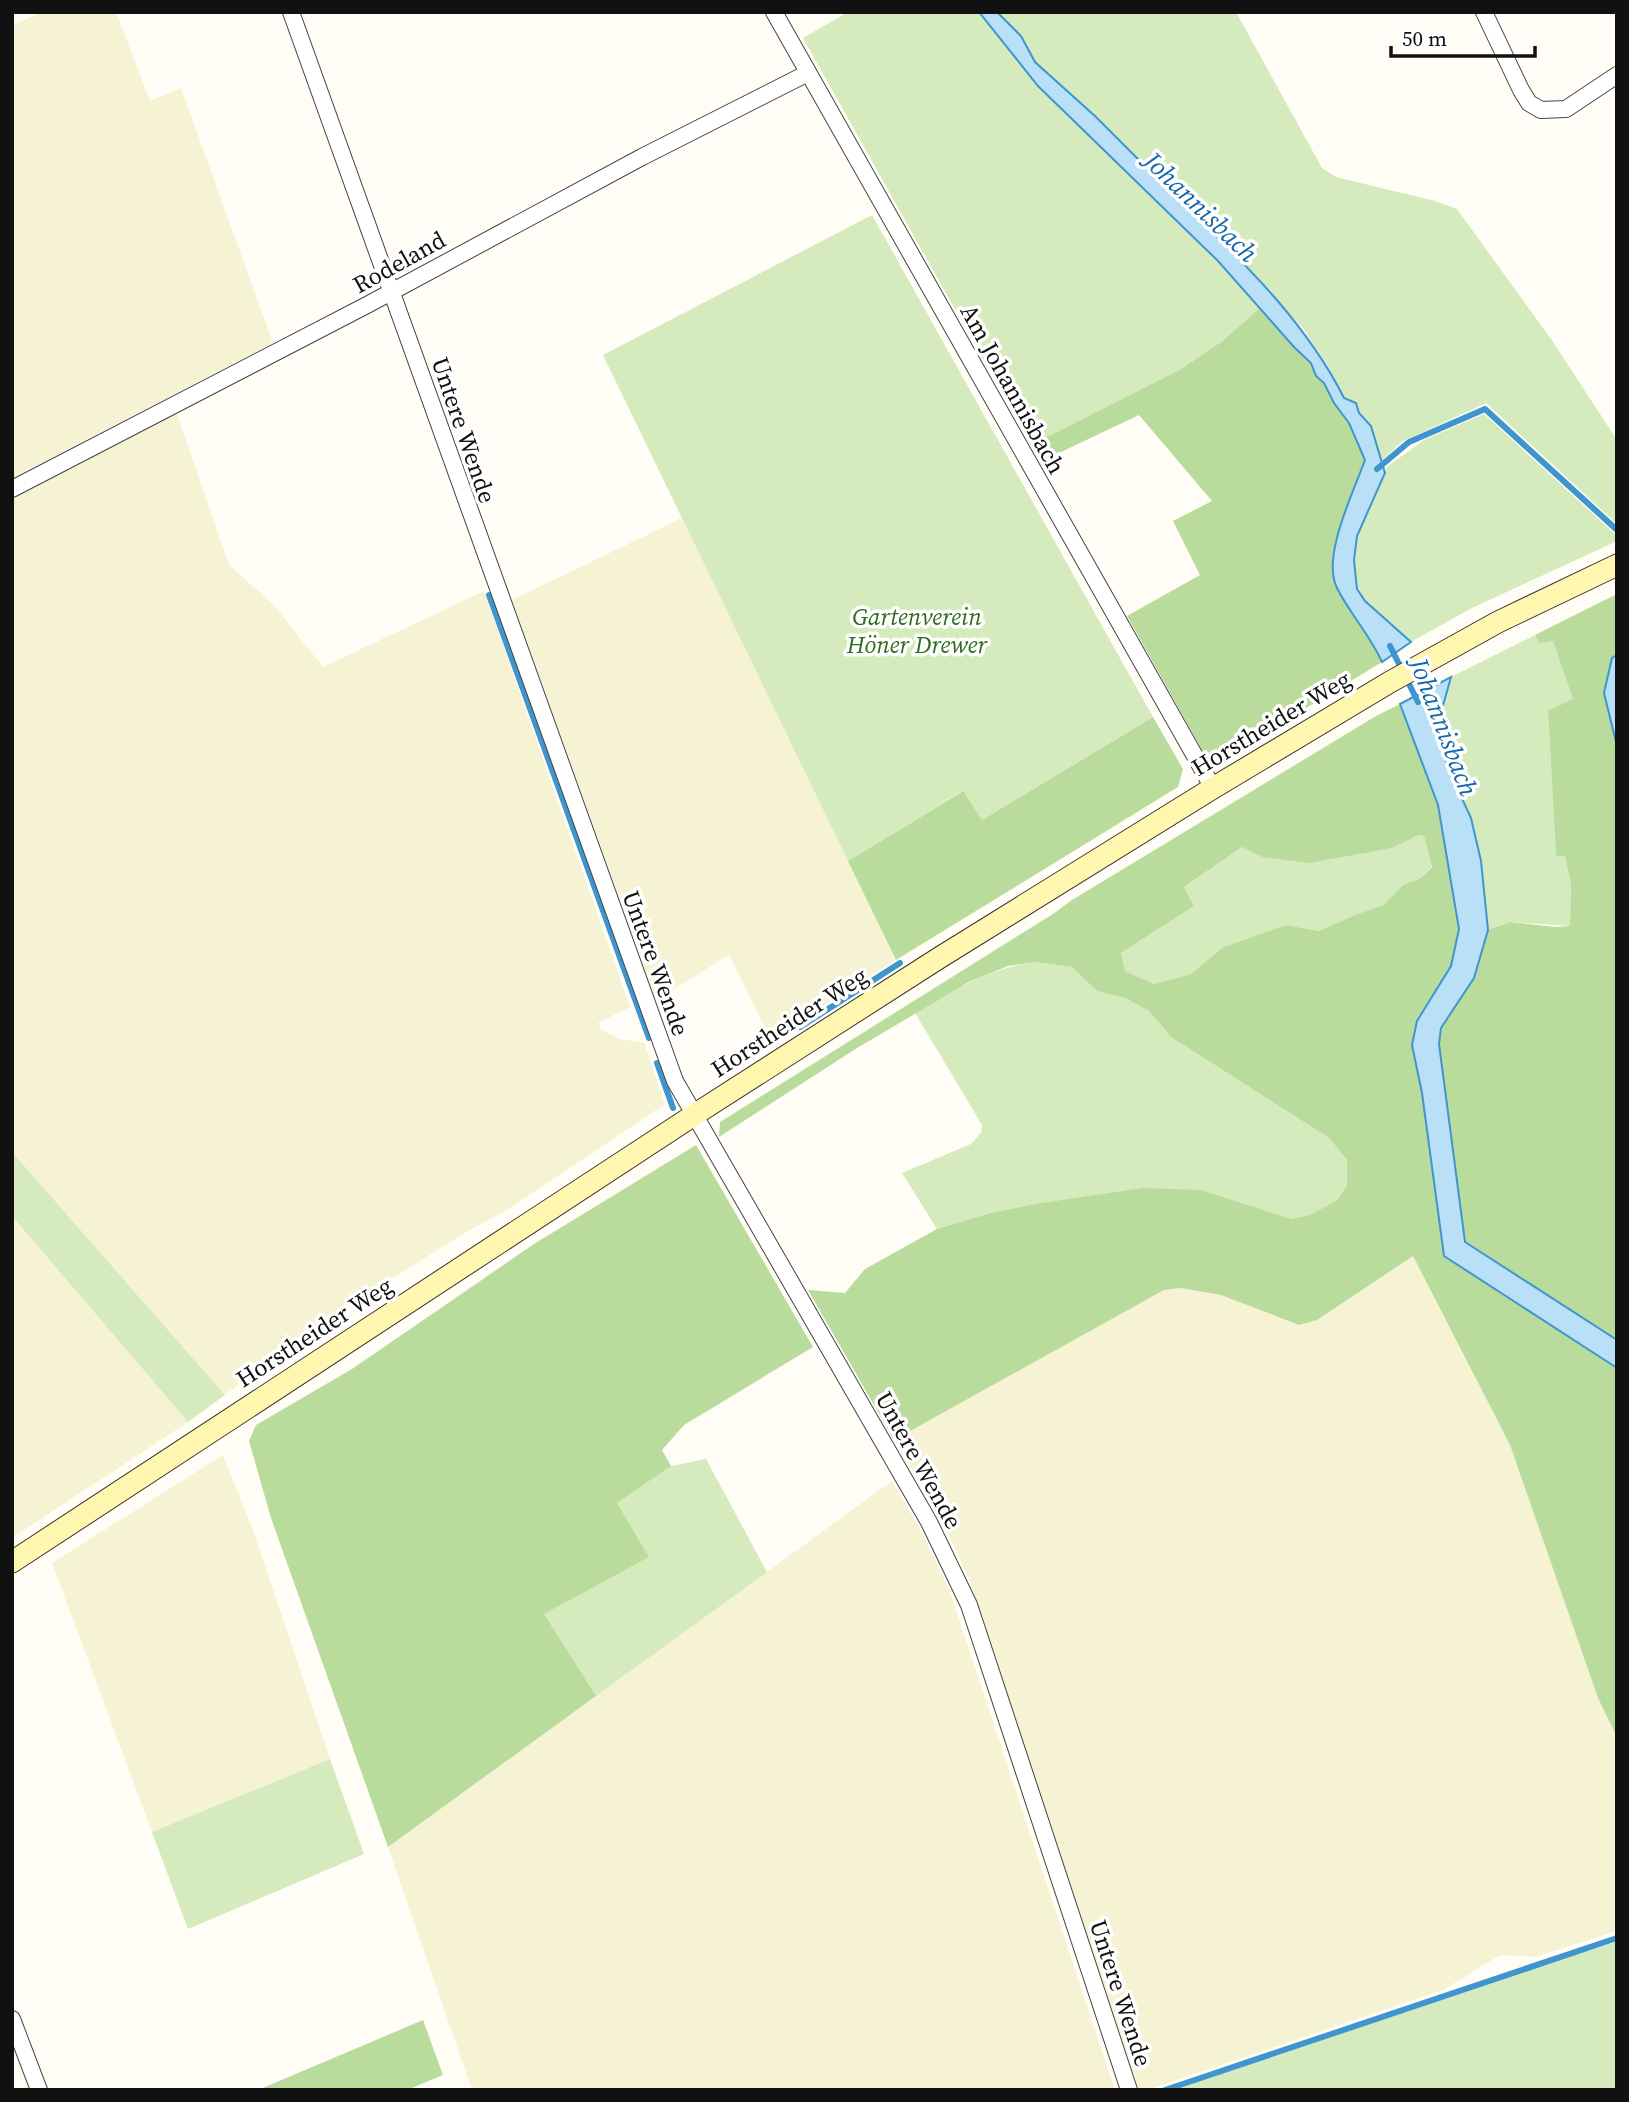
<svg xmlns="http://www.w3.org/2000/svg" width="1629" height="2102" font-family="'Source Serif 4',serif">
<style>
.farmland{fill:#f6f3d4}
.green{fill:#d5ebbd}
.forest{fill:#b9dc9c;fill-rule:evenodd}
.water{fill:#b9e0f7;stroke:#3f96cf;stroke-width:2}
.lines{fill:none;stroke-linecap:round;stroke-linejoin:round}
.stream{stroke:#3f96cf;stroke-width:6}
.street-casing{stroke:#444;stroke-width:18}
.secondary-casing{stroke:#333;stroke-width:23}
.street{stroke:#fff;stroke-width:16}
.secondary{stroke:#fff6b0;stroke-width:21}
.labels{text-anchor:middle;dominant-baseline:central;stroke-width:7;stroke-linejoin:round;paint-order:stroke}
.street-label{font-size:24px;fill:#111;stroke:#fff}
.park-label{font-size:24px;font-style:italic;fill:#2f6b1f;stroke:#fff}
.water-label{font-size:26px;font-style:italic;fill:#1768a6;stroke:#fff}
</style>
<rect width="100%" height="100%" fill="#fffdf5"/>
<g class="farmland">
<path d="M 44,12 L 116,12 L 150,101 L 181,88 L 273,343 L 12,478 L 12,25 Z"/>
<path d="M 176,411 L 229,565 L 273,604 L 323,667 L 484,591 L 630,1007 L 598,1023 L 601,1030 L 620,1039 L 644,1043 L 665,1104 L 510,1208 L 465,1233 L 323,1321 L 225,1395 L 12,1152 L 12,497 Z"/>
<path d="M 682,518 L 896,960 L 770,1038 L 729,955 L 656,1000 L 512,600 Z"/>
<path d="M 12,1216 L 188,1422 L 12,1538 Z"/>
<path d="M 1413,1256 L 1510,1445 L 1598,1698 L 1617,1737 L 1617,1931 L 1535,1957 L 1500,1955 L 1443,1990 L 1147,2090 L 1139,2090 L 969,1579 L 940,1516 L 894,1440 L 1164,1290 L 1181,1288 L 1221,1295 L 1299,1325 L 1317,1320 Z"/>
<path d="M 223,1455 L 252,1527 L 330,1759 L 152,1832 L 52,1563 Z"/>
<path d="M 892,1481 L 919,1527 L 949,1589 L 1115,2090 L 472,2090 L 388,1847 Z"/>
</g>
<g class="green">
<path d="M 848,12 L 979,12 C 1015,56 1053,101 1094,140 C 1151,195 1208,249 1260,308 L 1221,342 L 1181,369 L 1031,445 L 803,38 Z"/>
<path d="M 997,12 L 1236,12 L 1322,168 L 1336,177 L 1435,201 L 1457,209 L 1551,339 L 1617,440 L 1617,524 L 1486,403 L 1403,441 L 1380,462 L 1371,426 L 1344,398 L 1328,366 L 1302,327 L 1152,170 L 1035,62 L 1021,36 Z"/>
<path d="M 872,215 L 1153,717 L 982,820 L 962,791 L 848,861 L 603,355 Z"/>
<path d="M 1484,414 L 1617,536 L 1617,541 L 1470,609 L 1411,642 L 1365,601 L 1357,589 L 1354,560 L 1357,536 L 1388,466 L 1424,440 Z"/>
<path d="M 1535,635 L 1539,643 L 1553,640 L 1574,700 L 1548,712 L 1556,855 L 1565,855 L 1571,885 L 1570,926 L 1510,922 L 1488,930 L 1481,861 L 1471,818 L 1448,768 L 1437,727 L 1451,677 Z"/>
<path d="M 1419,835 L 1424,836 L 1432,866 L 1421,878 L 1403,885 L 1383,905 L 1355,915 L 1319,931 L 1286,925 L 1223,947 L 1191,974 L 1154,984 L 1125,971 L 1121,953 L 1194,906 L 1184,887 L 1242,847 L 1262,857 L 1392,848 Z"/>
<path d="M 1035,962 L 1072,967 L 1097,991 L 1125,998 L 1149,1011 L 1171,1037 L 1329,1138 L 1347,1160 L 1347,1186 L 1336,1201 L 1309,1215 L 1291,1219 L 1202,1190 L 1035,1204 L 990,1213 L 937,1229 L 902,1173 L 971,1144 L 981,1133 L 982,1125 L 915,1013 C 956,989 987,969 1035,962 Z"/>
<path d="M 12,1153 L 12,1152 L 225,1395 L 188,1422 L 12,1216 Z"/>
<path d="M 706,1459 L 767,1572 L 596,1696 L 543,1614 L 649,1557 L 616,1503 L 671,1466 Z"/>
<path d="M 330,1759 L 364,1854 L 188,1929 L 152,1832 Z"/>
<path d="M 1617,1942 L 1617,2090 L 1175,2090 L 1575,1955 Z"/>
</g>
<g class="forest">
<path d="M 1260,308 L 1311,363 L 1316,376 L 1324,383 L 1334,403 L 1349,423 L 1365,460 C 1353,491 1321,557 1337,588 C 1350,614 1370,635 1382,662 L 1222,759 L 1205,755 L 1127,616 L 1200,575 L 1173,521 L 1212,501 L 1139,415 L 1040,462 L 1031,445 L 1181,369 L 1221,342 Z"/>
<path d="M 1617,594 L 1617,655 L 1612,658 L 1604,693 L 1616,742 L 1617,764 L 1617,1340 L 1465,1242 L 1439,1044 L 1441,1029 L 1474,978 L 1488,930 L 1510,922 L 1555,927 L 1570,926 L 1571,885 L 1565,856 L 1556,856 L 1548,711 L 1573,699 L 1553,641 L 1539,643 L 1535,635 Z"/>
<path d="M 1400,704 L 1438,805 L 1459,929 L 1451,966 L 1417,1021 L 1412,1045 L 1422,1093 L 1444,1256 L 1617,1368 L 1617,1737 L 1598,1698 L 1510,1445 L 1413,1256 L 1317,1320 L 1299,1325 L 1221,1295 L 1181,1288 L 1164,1290 L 894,1440 L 808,1290 L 845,1293 L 865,1269 L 937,1229 L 990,1213 L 1035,1204 L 1143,1188 L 1202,1190 L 1291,1219 L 1309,1215 L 1336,1201 L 1347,1186 L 1347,1160 L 1329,1138 L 1171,1037 L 1149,1011 L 1125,998 L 1097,991 L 1072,967 L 1035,962 L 1008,966 L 969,982 L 857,1048 L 719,1137 L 720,1122 L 1053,914 L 1072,900 L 1376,716 ZM 1419,835 L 1424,836 L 1432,867 L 1421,878 L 1403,885 L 1383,905 L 1355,915 L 1319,931 L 1286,925 L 1223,947 L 1191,974 L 1154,984 L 1125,971 L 1121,953 L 1194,906 L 1184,887 L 1242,847 L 1262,857 L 1309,863 L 1392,848 Z"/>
<path d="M 1153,717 L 1183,769 L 1178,787 L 896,960 L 848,861 L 963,791 L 982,820 Z"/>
<path d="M 696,1145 L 813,1347 L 684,1425 L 662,1450 L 671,1466 L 617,1503 L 649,1557 L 544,1614 L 596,1696 L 388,1847 L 271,1518 L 249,1441 L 256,1425 L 352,1369 L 534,1244 Z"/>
<path d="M 423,2020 L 443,2075 L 407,2090 L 258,2090 Z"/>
</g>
<g class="water">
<path d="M 979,12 L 997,12 L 1021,36 L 1035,62 L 1096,117 L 1149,170 L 1152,170 L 1155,175 C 1223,244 1300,310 1344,398 L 1356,403 L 1359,413 L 1371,426 L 1385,473 L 1357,536 L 1354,560 L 1357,589 L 1365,601 L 1411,642 L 1382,662 C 1370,635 1350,614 1337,588 C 1321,557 1354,491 1365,460 L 1349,423 L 1334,403 L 1324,383 L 1316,376 L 1311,363 L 1294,347 L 1218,261 L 1038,86 Z"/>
<path d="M 1617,655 L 1617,764 L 1616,742 L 1604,693 L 1612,658 Z"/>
<path d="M 1451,677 L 1437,727 L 1448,768 L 1471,818 L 1481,861 L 1488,930 L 1474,978 L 1441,1028 L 1439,1044 L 1465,1242 L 1617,1340 L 1617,1368 L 1444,1256 L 1422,1093 L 1412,1045 L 1417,1021 L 1451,966 L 1459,929 L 1438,805 L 1400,704 Z"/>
</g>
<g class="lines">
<g class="stream">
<path d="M 1377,469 L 1409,442 L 1485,409 L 1617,530"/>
<path d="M 489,595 L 649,1038"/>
<path d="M 1390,646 L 1418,702"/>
<path d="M 800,1027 L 900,963"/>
<path d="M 657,1063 L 673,1108"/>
<path d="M 1165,2090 L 1617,1938"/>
</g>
<g class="street-casing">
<g id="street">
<path d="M 291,12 L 675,1081 L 929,1522 L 969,1605 L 1129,2090"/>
<path d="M 774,12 L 1213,788"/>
<path d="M 1484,12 L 1521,90 L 1529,103 L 1541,110 L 1566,109 L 1617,75"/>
<path d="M 12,489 L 367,305 L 642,157 L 808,73"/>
<path d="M 12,2019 L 39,2090"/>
</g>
</g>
<g class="secondary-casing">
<path id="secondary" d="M 12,1562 L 694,1115 L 939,958 L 1213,788 L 1390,682 L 1498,622 L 1617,565"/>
</g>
<use href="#street" class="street"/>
<use href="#secondary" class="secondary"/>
</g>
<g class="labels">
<g class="street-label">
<text transform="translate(399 262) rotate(-29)">Rodeland</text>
<text transform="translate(1013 389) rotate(61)">Am Johannisbach</text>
<text transform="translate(464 430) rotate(71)">Untere Wende</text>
<text transform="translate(1271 723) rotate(-31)">Horstheider Weg</text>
<text transform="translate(656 963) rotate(70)">Untere Wende</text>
<text transform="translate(789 1022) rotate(-33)">Horstheider Weg</text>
<text transform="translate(314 1332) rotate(-33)">Horstheider Weg</text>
<text transform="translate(919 1460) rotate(61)">Untere Wende</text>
<text transform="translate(1121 1993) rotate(72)">Untere Wende</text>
</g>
<g class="park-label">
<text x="917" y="616">Gartenverein<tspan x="917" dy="28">Höner Drewer</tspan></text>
</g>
<g class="water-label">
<text transform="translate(1201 207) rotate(44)">Johannisbach</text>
<text transform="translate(1444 727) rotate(69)">Johannisbach</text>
</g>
</g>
<rect width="1629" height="2102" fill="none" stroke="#111111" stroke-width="28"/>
<path d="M1391 46v10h144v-10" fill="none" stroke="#111111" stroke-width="3.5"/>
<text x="1402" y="46" font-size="21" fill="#111111" stroke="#ffffff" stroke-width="5" paint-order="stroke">50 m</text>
</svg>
